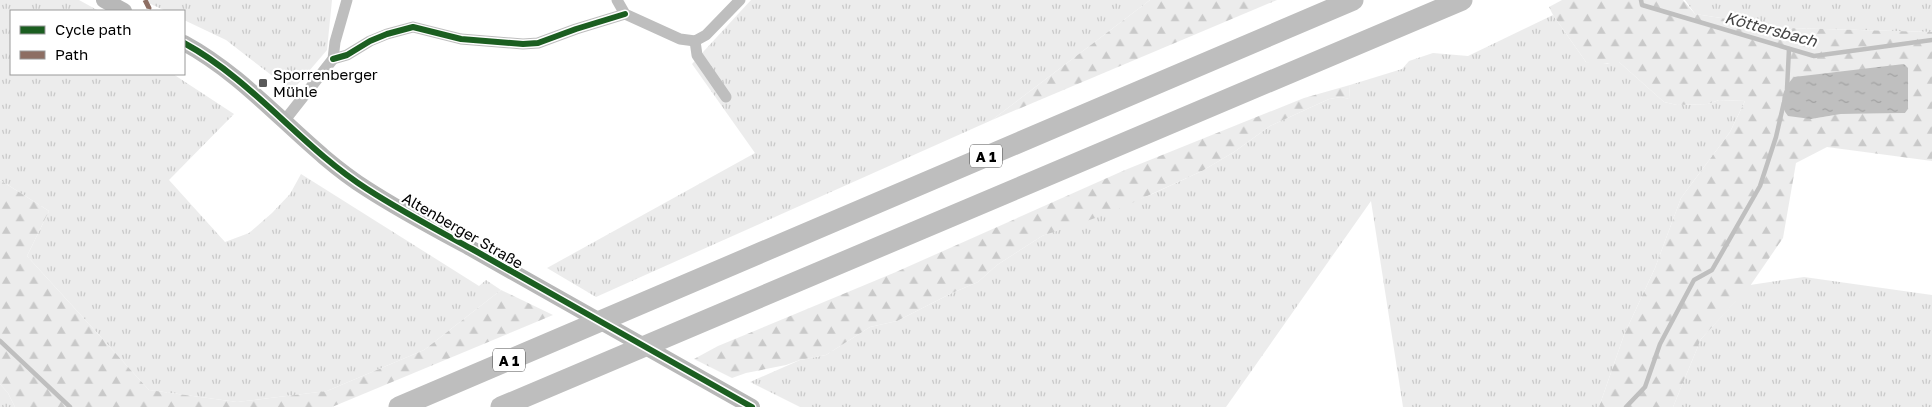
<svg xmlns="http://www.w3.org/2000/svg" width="1932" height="407" font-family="'Golos Text',sans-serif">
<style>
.grass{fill:url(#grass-tufts)}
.forest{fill:url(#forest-firs);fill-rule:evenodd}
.water{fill:url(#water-ripples)}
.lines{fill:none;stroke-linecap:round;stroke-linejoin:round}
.stream{stroke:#bfbfbf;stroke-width:4.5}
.street{stroke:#bebebe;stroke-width:11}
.secondary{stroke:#b8b8b8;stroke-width:16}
.highway{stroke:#bebebe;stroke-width:21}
.quiet{stroke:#8d6e63;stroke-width:5;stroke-dasharray:10 5;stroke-linecap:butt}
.cycleway-casing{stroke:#fff;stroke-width:9}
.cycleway{stroke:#1b5e20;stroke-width:6}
.poi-dot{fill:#595959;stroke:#fff;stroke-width:2}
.labels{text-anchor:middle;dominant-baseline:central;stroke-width:4.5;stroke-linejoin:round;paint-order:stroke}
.shield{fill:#fff;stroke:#4c4c4c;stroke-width:1}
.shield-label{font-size:14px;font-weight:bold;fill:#000}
.poi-label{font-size:15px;fill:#000;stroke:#fff;text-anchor:start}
.street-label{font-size:15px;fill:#000;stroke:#fff}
.water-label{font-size:16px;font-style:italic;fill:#444;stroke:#fff}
</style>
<defs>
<pattern id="grass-tufts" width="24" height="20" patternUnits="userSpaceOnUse" patternTransform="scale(1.25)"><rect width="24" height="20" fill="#ececec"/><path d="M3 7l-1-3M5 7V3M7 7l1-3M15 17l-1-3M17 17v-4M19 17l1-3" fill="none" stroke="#c9c9c9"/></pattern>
<pattern id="forest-firs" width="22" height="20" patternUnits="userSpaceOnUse" patternTransform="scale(1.25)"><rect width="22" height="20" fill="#ececec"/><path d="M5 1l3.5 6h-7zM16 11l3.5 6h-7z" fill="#c9c9c9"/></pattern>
<pattern id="water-ripples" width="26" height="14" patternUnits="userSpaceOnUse" patternTransform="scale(1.25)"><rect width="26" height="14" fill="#bfbfbf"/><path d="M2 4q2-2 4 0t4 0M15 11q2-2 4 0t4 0" fill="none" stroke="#a2a2a2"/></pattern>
</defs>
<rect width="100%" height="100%" fill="#fff"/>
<g class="grass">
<path d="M 0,0 L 79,0 L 99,11 L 11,11 L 11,74 L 173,74 L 234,114 L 169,180 L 225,242 L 249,233 L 272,213 L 290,194 L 301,174 L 479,286 L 486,280 L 501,290 L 424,350 L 327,391 L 237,402 L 149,390 L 27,256 L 49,211 L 0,180 Z"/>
<path d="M 142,0 L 332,0 L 327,50 L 292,91 L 226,40 L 184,20 L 184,11 L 166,11 Z"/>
<path d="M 751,0 L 1150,0 L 992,120 L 596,297 L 547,268 L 755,153 L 692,64 Z"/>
<path d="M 1685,0 L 1932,0 L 1932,32 L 1787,28 L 1695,14 Z"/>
<path d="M 1553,15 L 1586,62 L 1607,64 L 1615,61 L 1619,62 L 1664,102 L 1677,105 L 1708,104 L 1719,100 L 1745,101 L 1730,132 L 1681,198 L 1655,268 L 1624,335 L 1599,407 L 1403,407 L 1371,201 L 1226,407 L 800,407 L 750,382 L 800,360 L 826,355 L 870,327 L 897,321 L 952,293 L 978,282 L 997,265 L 1042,236 L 1150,195 L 1202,171 L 1234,152 L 1270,126 L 1329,99 L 1341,97 L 1349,99 L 1350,85 L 1402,69 L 1409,61 L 1433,53 L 1468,56 Z"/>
<path d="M 1804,277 L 1932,295 L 1932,407 L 1673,407 L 1701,339 L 1750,285 Z"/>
<path d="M 0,384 L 8,393 L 15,407 L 0,407 Z"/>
</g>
<g class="forest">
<path d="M 1150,0 L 1277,0 L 992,120 Z"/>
<path d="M 1562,0 L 1683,0 L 1695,14 L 1787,28 L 1932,32 L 1932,161 L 1827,147 L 1796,163 L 1783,238 L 1750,286 L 1701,339 L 1673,407 L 1599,407 L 1624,335 L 1655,268 L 1681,198 L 1730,132 L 1745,101 L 1719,100 L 1708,104 L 1677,105 L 1664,102 L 1619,62 L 1595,65 L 1586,62 L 1553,15 L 1549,7 ZM 1781,101 L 1908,109 L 1905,113 L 1841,114 L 1811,119 Z"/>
<path d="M 1350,85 L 1349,99 L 1341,97 L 1329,99 L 1270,126 L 1234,152 L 1202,171 L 1110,213 L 1042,236 L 997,265 L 978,282 L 952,293 L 897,321 L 870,327 L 826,355 L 800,360 L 786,365 L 746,373 L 732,378 L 694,359 L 718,346 L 896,272 L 1125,170 L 1304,98 Z"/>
<path d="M 0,180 L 49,211 L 27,256 L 149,390 L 237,402 L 327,391 L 424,350 L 501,290 L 553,315 L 332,407 L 15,407 L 8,393 L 0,384 Z"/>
</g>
<path class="water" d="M 1904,64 L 1908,68 L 1908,109 L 1905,113 L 1841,114 L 1811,119 L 1788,116 C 1777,103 1783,88 1794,77 Z"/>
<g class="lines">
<g class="stream">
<path d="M 1641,0 L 1642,5 L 1814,56 L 1932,40"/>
<path d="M 1787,89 L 1789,49"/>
<path d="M 0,341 L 70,407"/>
<path d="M 1626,407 L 1645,387 L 1660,344 L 1694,280 L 1712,270 L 1760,186 L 1776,137 L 1784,102"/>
</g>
<g class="street">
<path d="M 617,0 L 625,14 L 680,39 L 695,41 L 706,35 L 740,0"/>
<path d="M 695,41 L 697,55 L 726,97"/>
<path d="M 333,59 L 347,55 L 370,41 L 387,34 L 413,27 L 461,39 L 523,44 L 538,43 L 576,29 L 625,14"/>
<path d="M 285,120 L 333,59 L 335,42 L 347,0"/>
</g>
<g class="secondary">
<path d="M 104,0 L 124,11"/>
<path d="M 184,43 C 254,81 301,147 367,189 C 401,211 437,230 472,249 C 565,302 659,354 752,407"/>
</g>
<g class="highway">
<path d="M 399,407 L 1353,0"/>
<path d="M 501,407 L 1462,0"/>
</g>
<path class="quiet" d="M 145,0 L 149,8 L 148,11"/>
<g class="cycleway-casing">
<g id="cycleway">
<path d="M 184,43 C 254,81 301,147 367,189 C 401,211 437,230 472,249 C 565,302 659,354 752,407"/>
<path d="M 333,59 L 347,55 L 370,41 L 387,34 L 413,27 L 461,39 L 523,44 L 538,43 L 576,29 L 625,14"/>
</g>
</g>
<use href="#cycleway" class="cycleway"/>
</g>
<rect class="poi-dot" x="258" y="78" width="10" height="10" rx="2.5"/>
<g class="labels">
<g class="shield">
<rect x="970" y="144.5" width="32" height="23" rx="4"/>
<rect x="493" y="348.5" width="32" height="23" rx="4"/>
</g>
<g class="shield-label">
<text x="986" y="156">A 1</text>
<text x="509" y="360">A 1</text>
</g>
<g class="poi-label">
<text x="273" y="74">Sporrenberger<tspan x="273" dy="17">Mühle</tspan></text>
</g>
<g class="street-label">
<text transform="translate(463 230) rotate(30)">Altenberger Straße</text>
</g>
<g class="water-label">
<text transform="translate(1771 29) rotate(15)">Köttersbach</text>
</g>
</g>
<rect x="10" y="10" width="175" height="65" fill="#ffffff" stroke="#999999"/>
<rect x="20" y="26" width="25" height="8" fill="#1b5e20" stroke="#999999"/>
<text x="55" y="35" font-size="15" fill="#000000">Cycle path</text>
<rect x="20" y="51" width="25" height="8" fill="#8d6e63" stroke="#999999"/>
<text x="55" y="60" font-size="15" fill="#000000">Path</text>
</svg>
